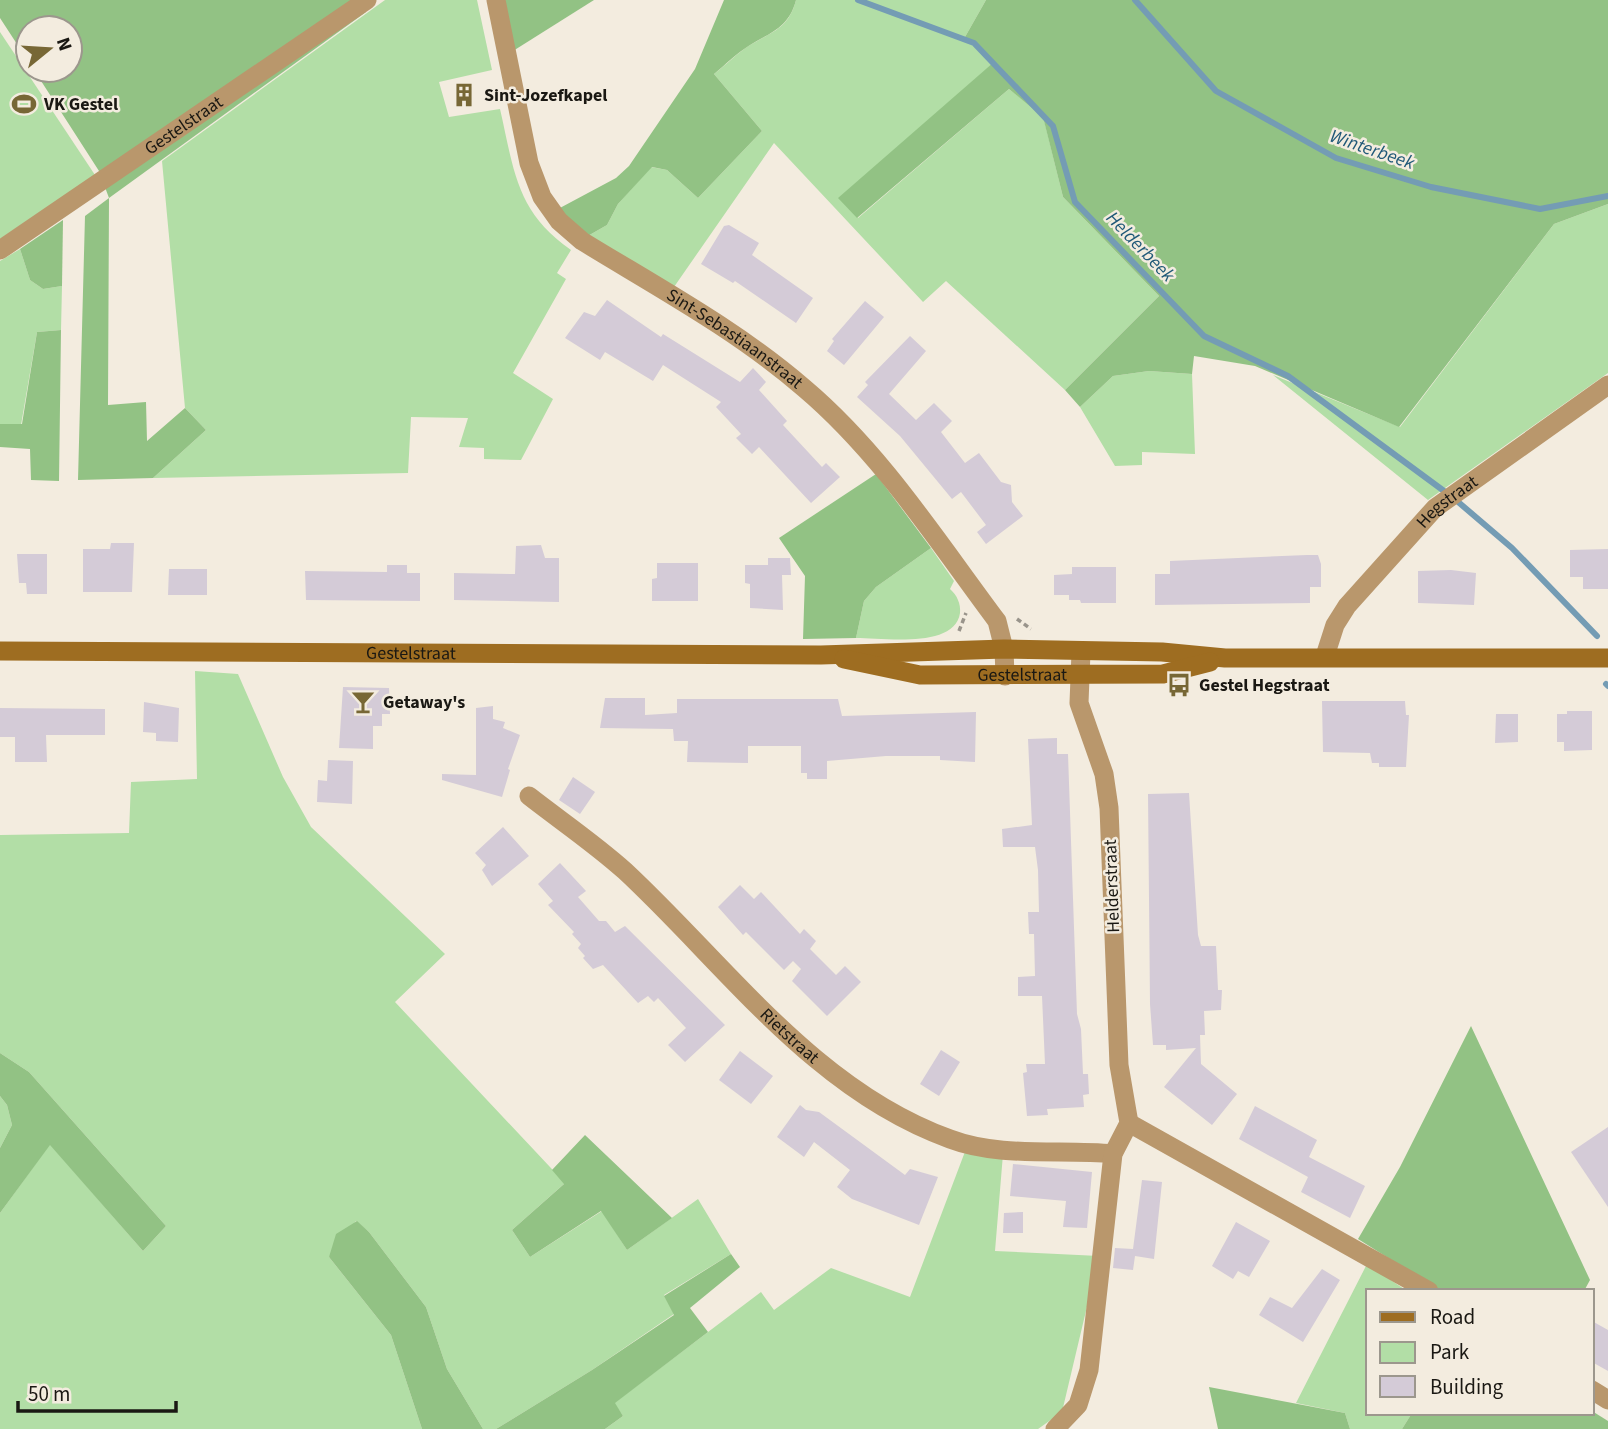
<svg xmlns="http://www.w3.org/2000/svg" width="1608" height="1429" font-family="'Source Sans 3',sans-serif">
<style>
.green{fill:#b2dea6}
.forest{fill:#92c284}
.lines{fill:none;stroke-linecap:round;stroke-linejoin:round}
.stream{stroke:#749cb4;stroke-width:6}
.building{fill:#d4cbd7}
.path{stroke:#99948b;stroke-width:3.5;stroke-dasharray:5 3.5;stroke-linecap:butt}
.minor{stroke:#b9976c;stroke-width:19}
.secondary{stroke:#9e6d21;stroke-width:19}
.labels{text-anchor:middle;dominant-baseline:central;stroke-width:5;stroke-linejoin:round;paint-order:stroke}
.poi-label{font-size:18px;font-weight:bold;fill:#1a1813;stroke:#f3ecdf;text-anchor:start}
.street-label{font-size:18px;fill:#1a1813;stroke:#f3ecdf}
.water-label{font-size:19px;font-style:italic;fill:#205978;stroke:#f3ecdf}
</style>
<rect width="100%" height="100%" fill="#f3ecdf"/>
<g class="green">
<path d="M 385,0 L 477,0 L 492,70 L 439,82 L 449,117 L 500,109 C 514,170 516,212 571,250 L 557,273 L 566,279 L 513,373 L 553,399 L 521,460 L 484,459 L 484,448 L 459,447 L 468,418 L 411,417 L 408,473 L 153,478 L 206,430 L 185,408 L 162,161 Z"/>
<path d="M 796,0 L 986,0 L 965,37 L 995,62 L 839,198 L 858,218 L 1009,89 L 1043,116 L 1063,197 L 1159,296 L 1065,390 L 946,281 L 923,302 L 774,143 L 674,287 L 586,237 L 607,225 L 618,204 L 651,167 L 667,170 L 698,198 L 762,131 L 714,74 C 726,65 737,53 750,45 C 772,32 789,28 796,0 Z"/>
<path d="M 0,32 L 95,175 L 0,239 Z"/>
<path d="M 1608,204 L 1608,373 L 1428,500 L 1273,375 L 1400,427 L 1554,224 Z"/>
<path d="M 20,249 L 30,280 L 43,289 L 62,286 L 61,330 L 37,332 L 21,425 L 0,424 L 0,261 Z"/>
<path d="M 1149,371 L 1192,374 L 1195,454 L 1142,452 L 1142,465 L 1115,466 L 1080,407 L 1113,376 Z"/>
<path d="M 931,548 L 954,581 L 950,589 C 957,595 961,604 960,613 C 955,649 883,638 856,638 L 864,601 L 876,587 Z"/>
<path d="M 195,671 L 238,674 L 283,777 L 311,827 L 445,954 L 395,1002 L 565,1183 L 512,1230 L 530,1257 L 602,1211 L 627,1250 L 698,1199 L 731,1254 L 664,1295 L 674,1314 L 592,1370 L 496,1429 L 483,1429 L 447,1369 L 426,1307 L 369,1232 L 356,1221 L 329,1257 L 391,1335 L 422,1429 L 0,1429 L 0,1213 L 50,1144 L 143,1251 L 166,1226 L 29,1072 L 0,1053 L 0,835 L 129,833 L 131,782 L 197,779 Z"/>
<path d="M 0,1096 L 7,1105 L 12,1125 L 0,1148 Z"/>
<path d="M 966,1149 L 1003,1154 L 995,1251 L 1099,1256 L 1062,1412 L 1038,1429 L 605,1429 L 623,1416 L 614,1403 L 761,1292 L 774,1310 L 831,1268 L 910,1297 Z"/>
<path d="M 1367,1264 L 1407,1291 L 1368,1291 L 1368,1413 L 1412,1413 L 1402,1429 L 1350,1429 L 1345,1413 L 1296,1403 Z"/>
</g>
<g class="forest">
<path d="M 0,0 L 361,0 L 366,12 L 109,198 L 108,405 L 146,402 L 147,441 L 185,408 L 206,430 L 153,478 L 78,480 L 85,216 L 109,198 L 99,171 L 34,70 L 70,70 L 70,28 L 28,28 L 28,61 L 0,18 Z"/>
<path d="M 505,0 L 594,0 L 513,51 Z"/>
<path d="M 724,0 L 796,0 C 789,27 772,32 750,45 C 737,53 726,64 714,74 L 762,131 L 698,198 L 667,170 L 652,167 L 618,204 L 607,225 L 586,237 L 558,209 L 616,178 L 629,166 L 695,69 Z"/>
<path d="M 986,0 L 1608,0 L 1608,204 L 1554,224 L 1399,427 L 1255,366 L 1194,356 L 1192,374 L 1149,371 L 1113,376 L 1080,407 L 1065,390 L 1159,296 L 1063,197 L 1043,117 L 1009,89 L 857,218 L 838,198 L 994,62 L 965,37 Z"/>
<path d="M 63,220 L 62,286 L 43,289 L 30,280 L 20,249 Z"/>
<path d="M 61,330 L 59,481 L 31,480 L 30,449 L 0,447 L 0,424 L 22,424 L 37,332 Z"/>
<path d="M 876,474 L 931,548 L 876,587 L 864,601 L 856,638 L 803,639 L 805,576 L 779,538 Z"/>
<path d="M 1471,1026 L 1590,1280 L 1584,1291 L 1441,1291 L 1358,1239 L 1400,1167 Z"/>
<path d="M 0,1053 L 29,1072 L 166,1226 L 143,1251 L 50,1145 L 0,1213 L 0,1148 L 12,1125 L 7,1105 L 0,1096 Z"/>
<path d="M 585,1135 L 672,1218 L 627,1250 L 601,1211 L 530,1257 L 512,1230 L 564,1184 L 552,1170 Z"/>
<path d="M 357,1221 L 369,1232 L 426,1307 L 447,1369 L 483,1429 L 422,1429 L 391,1335 L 329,1257 L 336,1234 Z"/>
<path d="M 731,1254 L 740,1267 L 690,1308 L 708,1332 L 615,1403 L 623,1416 L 605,1429 L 496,1429 L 592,1370 L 674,1315 L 664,1296 Z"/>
<path d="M 1209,1387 L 1345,1413 L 1350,1429 L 1218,1429 Z"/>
<path d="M 1592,1411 L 1608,1421 L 1608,1429 L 1402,1429 L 1412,1413 Z"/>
</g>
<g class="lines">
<g class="stream">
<path d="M 858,0 L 974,43 L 1053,126 L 1075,202 L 1204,336 L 1288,376 L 1444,491"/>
<path d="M 1135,0 L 1216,91 L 1336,158 L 1431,187 L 1540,209 L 1608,196"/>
<path d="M 1457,501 L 1512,548 L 1597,636"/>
<path d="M 1606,684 L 1608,686"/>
</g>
</g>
<g class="building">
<path d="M 729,225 L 759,243 L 752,255 L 813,298 L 796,323 L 735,281 L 733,283 L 701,264 L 724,226 Z"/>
<path d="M 607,300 L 661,337 L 663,334 L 740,382 L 753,368 L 766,382 L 759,390 L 787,421 L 783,425 L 822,467 L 826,463 L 840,477 L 811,503 L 759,447 L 752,454 L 736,438 L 741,434 L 716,407 L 721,402 L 663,365 L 653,381 L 605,352 L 600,360 L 565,338 L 584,312 L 595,316 Z"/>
<path d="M 865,301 L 884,317 L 844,365 L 827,351 L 834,341 L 832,339 Z"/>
<path d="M 910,336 L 926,351 L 889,394 L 916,420 L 934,403 L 952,421 L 941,432 L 965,463 L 979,453 L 1001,482 L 1011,485 L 1012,502 L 1023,516 L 986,544 L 977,532 L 986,525 L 961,492 L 952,499 L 900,436 L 857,397 L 868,385 L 865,382 Z"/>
<path d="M 111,543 L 134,543 L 132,592 L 83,592 L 83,549 L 110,549 Z"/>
<path d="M 541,545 L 545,558 L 559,558 L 559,602 L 454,600 L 454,573 L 515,574 L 516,546 Z"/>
<path d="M 1608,549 L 1608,589 L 1583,589 L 1583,577 L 1570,577 L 1570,550 Z"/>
<path d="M 17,554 L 47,554 L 47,594 L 27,594 L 26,583 L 19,583 Z"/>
<path d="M 1307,555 L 1318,555 L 1321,564 L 1321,587 L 1310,587 L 1310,603 L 1155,605 L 1155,574 L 1170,574 L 1170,561 Z"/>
<path d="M 768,558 L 790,558 L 791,575 L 782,575 L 783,610 L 750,608 L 750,584 L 745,583 L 745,565 L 768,565 Z"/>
<path d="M 657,563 L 698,563 L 698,601 L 652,601 L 652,579 L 657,578 Z"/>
<path d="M 387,565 L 407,565 L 407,573 L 420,573 L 420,601 L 306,600 L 305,571 L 387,572 Z"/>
<path d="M 1072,567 L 1116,567 L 1116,603 L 1081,603 L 1080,600 L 1069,600 L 1069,595 L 1054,595 L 1054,575 L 1072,574 Z"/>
<path d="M 169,569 L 207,569 L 207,595 L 168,595 Z"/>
<path d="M 1451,570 L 1476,573 L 1474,605 L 1418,603 L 1418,571 Z"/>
<path d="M 343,687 L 389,688 L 390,714 L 382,714 L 382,726 L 373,726 L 373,749 L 339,748 Z"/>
<path d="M 605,698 L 645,698 L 645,715 L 677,713 L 677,699 L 838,699 L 842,716 L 976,712 L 975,762 L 940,760 L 940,756 L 886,756 L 827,761 L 827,779 L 807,779 L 807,773 L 801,773 L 801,746 L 748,746 L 748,763 L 687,762 L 688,741 L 674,741 L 673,729 L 600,728 Z"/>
<path d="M 1322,701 L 1405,701 L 1406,715 L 1409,715 L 1406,767 L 1379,767 L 1379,763 L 1372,763 L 1370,753 L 1323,752 Z"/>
<path d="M 144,702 L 179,708 L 178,742 L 156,741 L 156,733 L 143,732 Z"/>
<path d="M 493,706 L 493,719 L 505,722 L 503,728 L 520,735 L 508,769 L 510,770 L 502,797 L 442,780 L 442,774 L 476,775 L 476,708 Z"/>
<path d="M 0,708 L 105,709 L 105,735 L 46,735 L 47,762 L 15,762 L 15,737 L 0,737 Z"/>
<path d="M 1567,711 L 1592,711 L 1592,750 L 1564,751 L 1564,742 L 1557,742 L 1557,714 L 1567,714 Z"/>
<path d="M 1496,714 L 1518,714 L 1518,742 L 1495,743 Z"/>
<path d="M 1057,738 L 1057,754 L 1068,754 L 1077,1014 L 1081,1029 L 1083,1074 L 1088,1074 L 1089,1094 L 1083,1095 L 1084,1107 L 1047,1109 L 1048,1115 L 1027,1116 L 1023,1073 L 1027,1072 L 1026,1064 L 1045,1064 L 1042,996 L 1018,996 L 1018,977 L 1035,976 L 1034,934 L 1029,934 L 1028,912 L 1039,912 L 1038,870 L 1035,847 L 1003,847 L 1002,829 L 1032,825 L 1028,739 Z"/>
<path d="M 328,760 L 353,761 L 352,804 L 317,802 L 318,780 L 327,781 Z"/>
<path d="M 573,777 L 595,792 L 580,814 L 559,800 Z"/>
<path d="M 1189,793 L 1198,935 L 1201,946 L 1216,946 L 1218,990 L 1222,990 L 1221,1010 L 1204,1011 L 1205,1035 L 1200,1035 L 1201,1064 L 1237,1094 L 1212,1125 L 1164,1087 L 1196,1048 L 1166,1050 L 1166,1045 L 1153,1045 L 1150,1004 L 1148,794 Z"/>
<path d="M 503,827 L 529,856 L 492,886 L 482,870 L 486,865 L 475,853 Z"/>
<path d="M 560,863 L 586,891 L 578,897 L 599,921 L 606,921 L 615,932 L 625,926 L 725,1025 L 685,1062 L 668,1045 L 686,1028 L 658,998 L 654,1002 L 648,996 L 638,1003 L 603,965 L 593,969 L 583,958 L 585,956 L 578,948 L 581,944 L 572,934 L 574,932 L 548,905 L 553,901 L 538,884 Z"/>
<path d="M 740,885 L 754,899 L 761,892 L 800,934 L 804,929 L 816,941 L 810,949 L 836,975 L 845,966 L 861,982 L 827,1016 L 792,981 L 801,969 L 793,961 L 784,970 L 746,932 L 743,935 L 718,907 Z"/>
<path d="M 941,1050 L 960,1062 L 939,1096 L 920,1084 Z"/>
<path d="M 740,1051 L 773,1076 L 751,1104 L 719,1080 Z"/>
<path d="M 800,1105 L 806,1110 L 819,1112 L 905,1175 L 910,1169 L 938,1177 L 919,1225 L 852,1199 L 837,1187 L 850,1170 L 814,1142 L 804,1157 L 777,1137 Z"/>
<path d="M 1255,1106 L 1317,1140 L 1309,1157 L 1365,1186 L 1350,1218 L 1301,1192 L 1308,1177 L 1239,1139 Z"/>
<path d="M 1608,1127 L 1608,1207 L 1571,1152 Z"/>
<path d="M 1013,1164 L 1092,1172 L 1087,1228 L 1063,1227 L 1066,1201 L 1010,1196 Z"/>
<path d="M 1142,1180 L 1162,1182 L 1154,1259 L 1135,1256 L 1133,1270 L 1113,1268 L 1115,1248 L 1133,1249 Z"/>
<path d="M 1023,1212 L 1023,1233 L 1003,1233 L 1004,1213 Z"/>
<path d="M 1236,1222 L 1270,1241 L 1249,1277 L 1238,1271 L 1233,1279 L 1212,1266 Z"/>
<path d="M 1322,1269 L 1340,1280 L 1303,1342 L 1259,1315 L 1270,1297 L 1292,1308 Z"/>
<path d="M 1592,1321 L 1608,1330 L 1608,1371 L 1592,1362 Z"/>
</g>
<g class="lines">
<g class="path">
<path d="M 1017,619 L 1031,629"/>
<path d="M 959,631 L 966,613"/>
</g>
<g class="minor">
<path id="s1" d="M 496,0 L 529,163 L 542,197 L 559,221 L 582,241 C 657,287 737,330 804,388 C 881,453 937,541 997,621 L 1004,649 L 1005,676"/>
<path id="s2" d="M 0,250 L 367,0"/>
<path id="s3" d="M 1325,656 L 1335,625 L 1347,606 L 1435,508 L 1608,385"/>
<path id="s4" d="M 529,796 C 561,821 595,844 625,871 C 727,966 814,1090 950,1139 C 1000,1158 1061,1149 1113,1154"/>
<path d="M 1129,1123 L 1429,1291"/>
<path d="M 1592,1390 L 1608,1400"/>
<path d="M 1055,1429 L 1078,1405 L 1089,1370 L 1113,1154 L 1129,1123 L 1119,1065 L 1109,808 L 1104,774 L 1079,703 L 1081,652"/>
</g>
<g class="secondary">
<path id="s5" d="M 0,651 L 821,655 L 1004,649 L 1162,652 L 1225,658 L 1608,658"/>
<path id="s6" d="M 844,659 L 920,675 L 1163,674 L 1210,662"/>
</g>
</g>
<defs>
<g id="building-bare" transform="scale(1.89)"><path d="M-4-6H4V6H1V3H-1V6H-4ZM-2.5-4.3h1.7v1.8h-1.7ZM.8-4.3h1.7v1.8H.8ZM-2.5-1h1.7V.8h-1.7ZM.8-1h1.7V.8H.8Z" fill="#776735" stroke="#f3ecdf" stroke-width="2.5" paint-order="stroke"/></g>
<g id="stadium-bare" transform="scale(1.89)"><path d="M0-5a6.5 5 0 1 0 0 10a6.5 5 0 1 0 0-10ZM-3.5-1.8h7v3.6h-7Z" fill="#776735" stroke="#f3ecdf" stroke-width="2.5" paint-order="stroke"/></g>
<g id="bus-bare" transform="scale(1.89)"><path d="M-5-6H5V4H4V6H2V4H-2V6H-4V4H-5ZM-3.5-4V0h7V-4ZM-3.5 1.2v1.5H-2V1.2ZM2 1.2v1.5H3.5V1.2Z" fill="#776735" stroke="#f3ecdf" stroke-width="2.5" paint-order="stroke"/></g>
<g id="bar-bare" transform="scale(1.89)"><path d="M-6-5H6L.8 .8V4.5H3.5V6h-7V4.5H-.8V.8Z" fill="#776735" stroke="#f3ecdf" stroke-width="2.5" paint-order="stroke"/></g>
</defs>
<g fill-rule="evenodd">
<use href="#building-bare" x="464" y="95"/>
<use href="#stadium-bare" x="24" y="104"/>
<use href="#bus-bare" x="1179" y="685"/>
<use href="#bar-bare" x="363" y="702"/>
</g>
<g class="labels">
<g class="poi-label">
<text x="484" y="95">Sint-Jozefkapel</text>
<text x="44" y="104">VK Gestel</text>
<text x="1199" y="685">Gestel Hegstraat</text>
<text x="383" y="702">Getaway's</text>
</g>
<g class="street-label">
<text stroke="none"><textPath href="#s2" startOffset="222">Gestelstraat</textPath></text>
<text stroke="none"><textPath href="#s1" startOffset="444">Sint-Sebastiaanstraat</textPath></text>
<text stroke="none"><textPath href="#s3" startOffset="200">Hegstraat</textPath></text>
<text stroke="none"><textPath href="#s5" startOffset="411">Gestelstraat</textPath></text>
<text stroke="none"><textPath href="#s6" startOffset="180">Gestelstraat</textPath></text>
<text transform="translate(1112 886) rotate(-92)">Helderstraat</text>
<text stroke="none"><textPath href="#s4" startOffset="355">Rietstraat</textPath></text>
</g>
<g class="water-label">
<text transform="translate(1372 150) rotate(19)">Winterbeek</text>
<text transform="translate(1140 247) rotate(46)">Helderbeek</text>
</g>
</g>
<rect x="1366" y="1289" width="228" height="126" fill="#f3ecdf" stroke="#9c978d" stroke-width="2"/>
<rect x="1380" y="1312" width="35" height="10" fill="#9e6d21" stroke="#9c978d" stroke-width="2"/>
<text x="1430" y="1324" font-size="21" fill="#1a1813">Road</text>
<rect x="1380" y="1342" width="35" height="21" fill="#b2dea6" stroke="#9c978d" stroke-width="2"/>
<text x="1430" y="1359" font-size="21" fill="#1a1813">Park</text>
<rect x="1380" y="1376" width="35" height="21" fill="#d4cbd7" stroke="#9c978d" stroke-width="2"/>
<text x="1430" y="1394" font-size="21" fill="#1a1813">Building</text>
<g transform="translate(49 49) rotate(72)"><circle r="33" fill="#f3ecdf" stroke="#9c978d" stroke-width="2"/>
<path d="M0-5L12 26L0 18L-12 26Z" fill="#776735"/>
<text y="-10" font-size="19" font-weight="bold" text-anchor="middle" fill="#1a1813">N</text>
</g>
<path d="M18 1401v10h158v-10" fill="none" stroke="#1a1813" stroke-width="3.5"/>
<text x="28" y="1401" font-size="21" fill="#1a1813" stroke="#f3ecdf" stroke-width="5" paint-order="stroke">50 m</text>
</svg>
